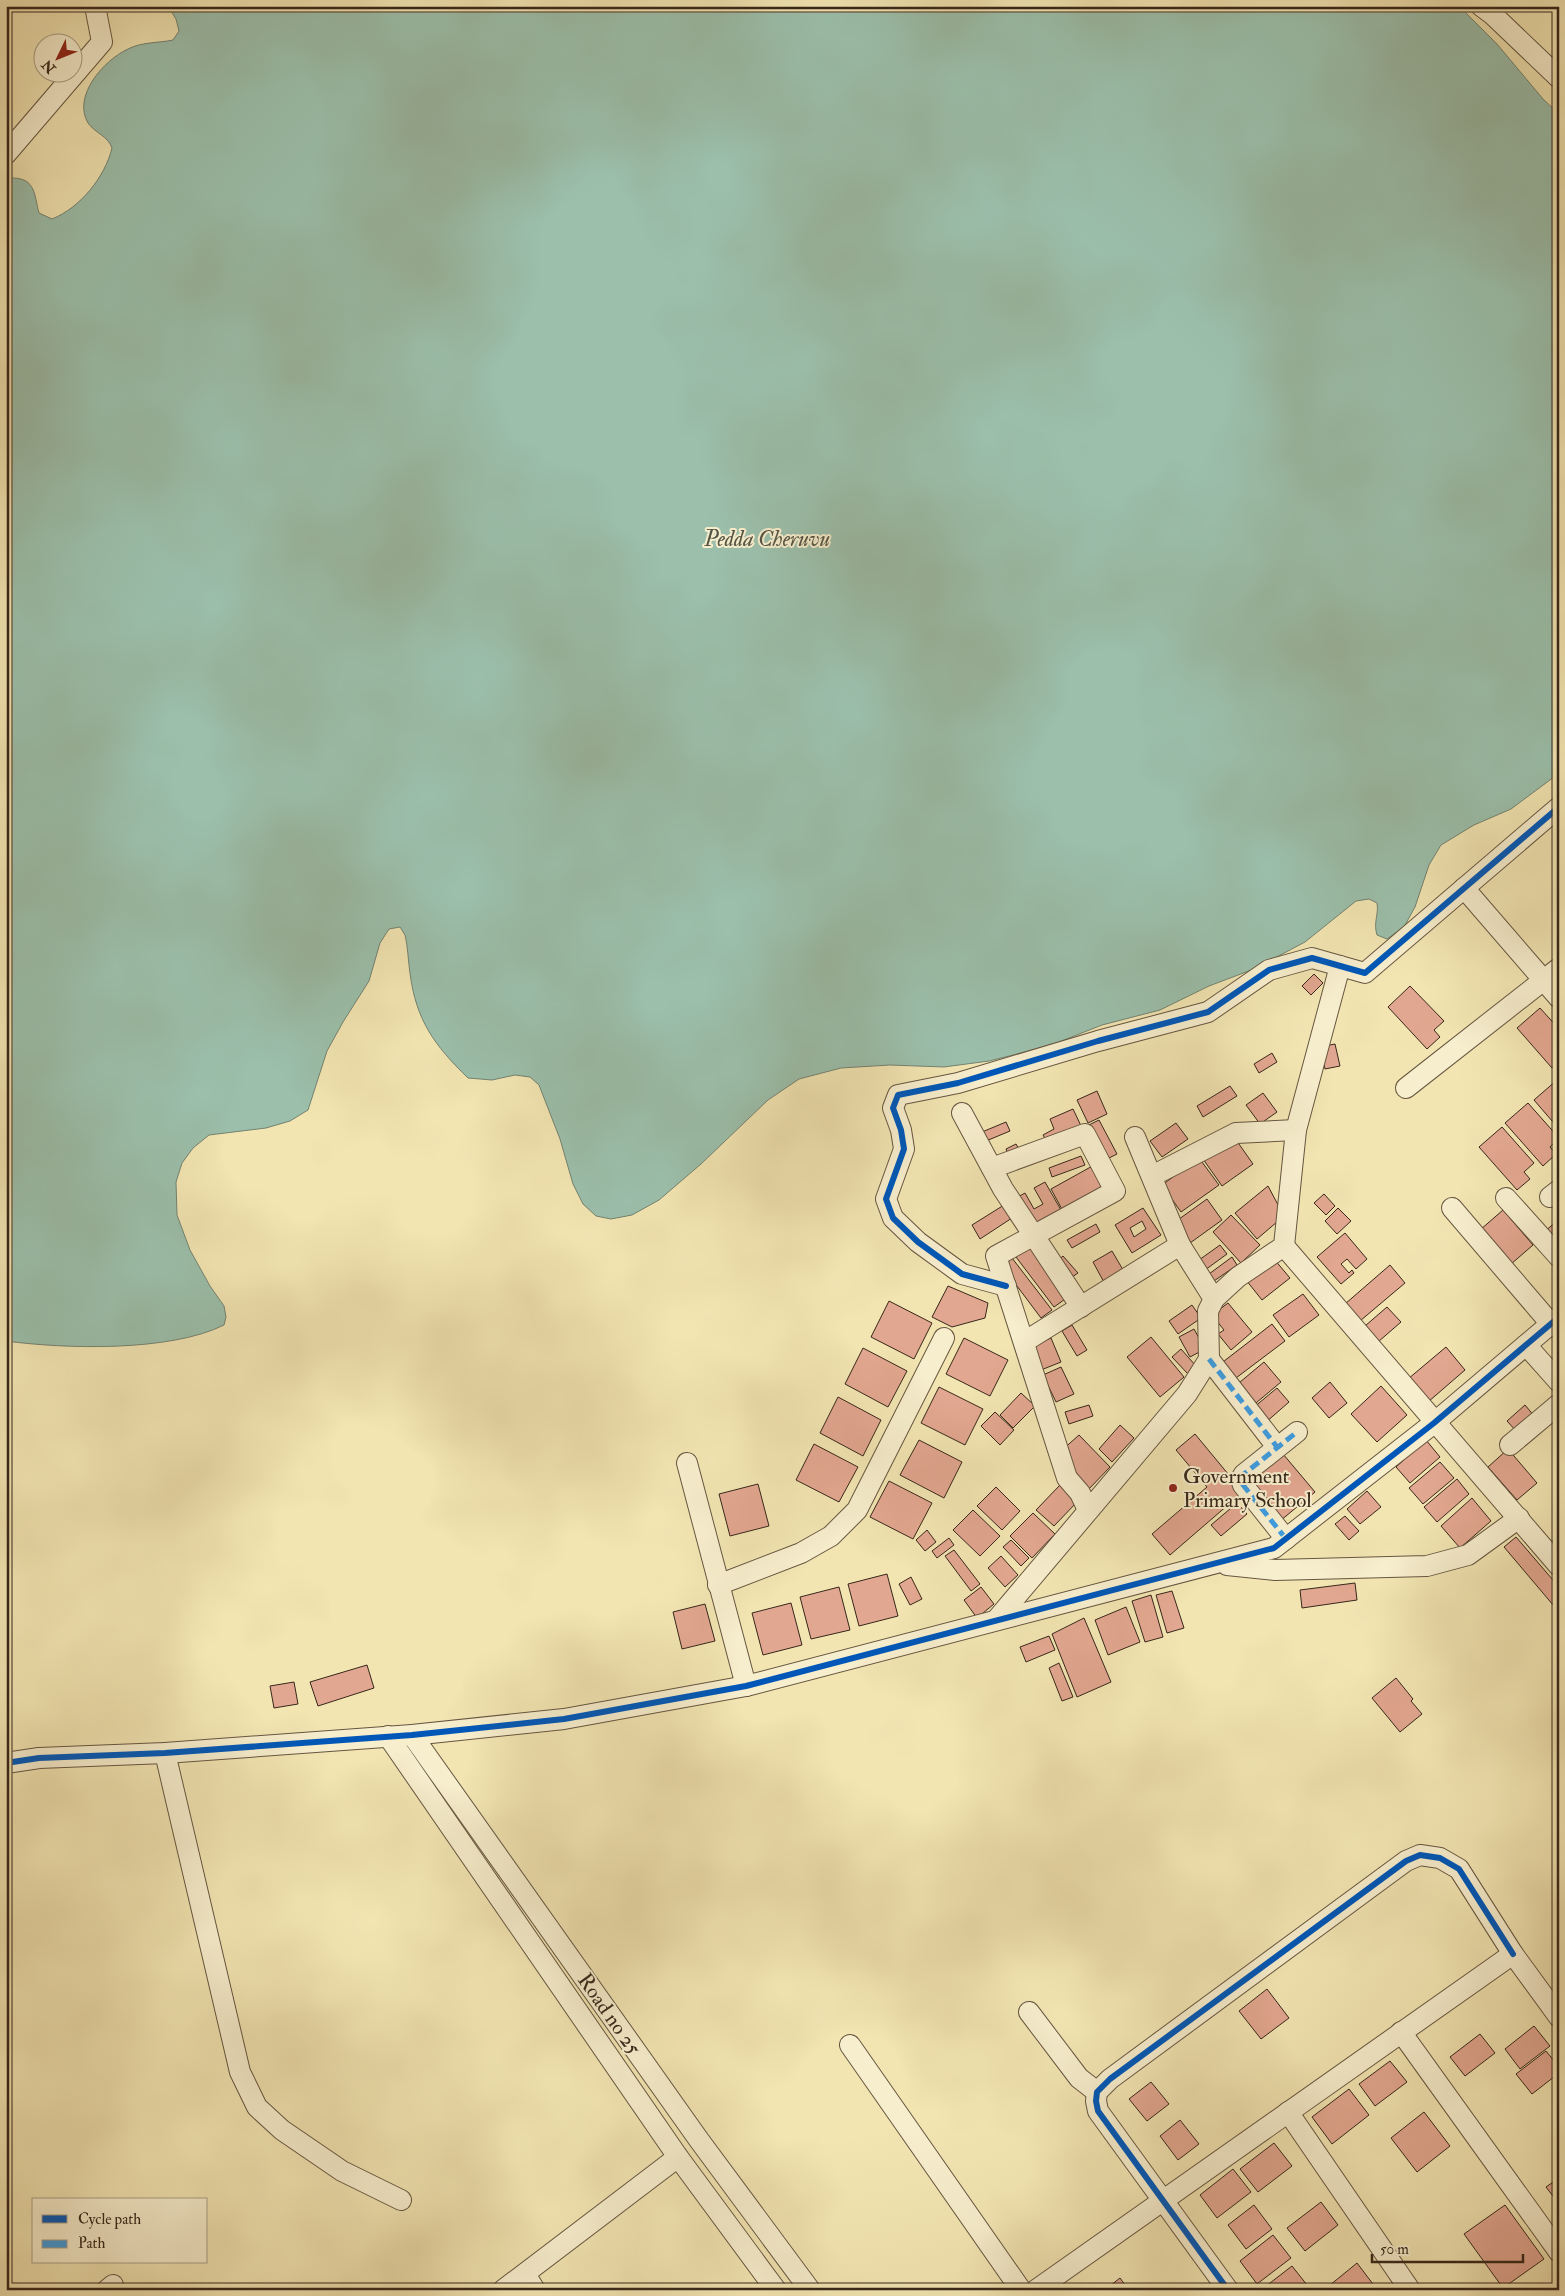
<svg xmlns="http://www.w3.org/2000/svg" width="1565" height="2296" font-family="'IM FELL Double Pica',serif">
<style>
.water{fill:#9bbfab;stroke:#738271}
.building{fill:#e2a790;stroke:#37271a;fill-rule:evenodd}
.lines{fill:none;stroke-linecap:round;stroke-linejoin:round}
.minor-casing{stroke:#665640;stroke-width:22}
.minor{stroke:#f7eecd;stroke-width:20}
.quiet{stroke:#3e9cdf;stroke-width:5;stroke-dasharray:10 5;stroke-linecap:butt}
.cycleway-casing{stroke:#f7eecd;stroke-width:9}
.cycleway{stroke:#0057b8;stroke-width:6}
.poi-dot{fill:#8f2418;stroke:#f7eecd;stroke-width:2}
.labels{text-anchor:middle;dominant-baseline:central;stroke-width:4;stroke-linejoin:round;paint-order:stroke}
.poi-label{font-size:21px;fill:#37271a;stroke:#f7eecd;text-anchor:start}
.street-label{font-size:21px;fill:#37271a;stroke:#f7eecd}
.water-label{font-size:22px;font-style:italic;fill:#555546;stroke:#f7eecd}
</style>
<rect width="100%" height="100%" fill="#f2e5b2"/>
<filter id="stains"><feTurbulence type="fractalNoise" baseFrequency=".004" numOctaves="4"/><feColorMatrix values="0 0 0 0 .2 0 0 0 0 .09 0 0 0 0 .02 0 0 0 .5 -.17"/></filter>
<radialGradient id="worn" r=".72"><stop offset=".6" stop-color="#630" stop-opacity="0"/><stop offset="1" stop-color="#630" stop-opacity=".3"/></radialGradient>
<path class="water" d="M 168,6 L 1459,6 L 1497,44 L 1543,99 L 1559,114 L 1559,771 L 1554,777 L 1511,809 L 1474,825 L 1441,845 L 1429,865 L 1415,907 L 1404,927 L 1387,939 L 1377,935 C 1373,922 1379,915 1377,903 L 1369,899 L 1356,901 L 1305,942 L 1254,969 L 1209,986 L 1160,1010 L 1102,1025 L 1049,1046 L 989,1061 L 944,1067 L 890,1065 L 841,1068 L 799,1079 L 768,1100 L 701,1164 L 659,1200 L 632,1215 L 611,1219 L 596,1216 L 583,1204 L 573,1184 L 560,1139 L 539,1085 L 530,1077 L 515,1075 L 492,1080 L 468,1078 C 434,1045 416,1020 410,973 C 408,960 408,947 405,935 L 400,927 L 389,929 L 380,943 L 369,981 L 343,1022 L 327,1051 L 308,1110 L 290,1121 L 266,1128 L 209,1135 L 193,1148 L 182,1163 L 176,1182 L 177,1215 L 190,1250 L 210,1286 L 224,1306 L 226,1317 L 224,1325 C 170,1352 65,1349 6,1341 L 6,184 L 12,178 C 36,178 34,195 39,213 L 52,219 C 80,208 105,177 112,148 C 108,136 95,133 88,123 C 72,96 104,60 128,49 C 141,42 159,43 173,40 L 179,31 L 176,19 Z"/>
<g class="building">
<path d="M 1314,974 L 1323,983 L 1311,995 L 1302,986 Z"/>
<path d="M 1410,986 L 1444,1021 L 1434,1030 L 1440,1037 L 1427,1049 L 1388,1007 Z"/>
<path d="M 1540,1008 L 1559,1029 L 1559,1062 L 1552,1068 L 1517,1028 Z"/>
<path d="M 1335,1044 L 1340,1066 L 1325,1069 L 1320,1047 Z"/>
<path d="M 1272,1053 L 1277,1062 L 1259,1073 L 1254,1064 Z"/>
<path d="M 1557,1080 L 1559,1083 L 1559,1129 L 1534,1100 Z"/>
<path d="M 1230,1086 L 1237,1096 L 1203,1117 L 1197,1106 Z"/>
<path d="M 1097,1091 L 1107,1114 L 1088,1123 L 1077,1100 Z"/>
<path d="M 1263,1093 L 1277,1112 L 1260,1124 L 1246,1105 Z"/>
<path d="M 1528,1103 L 1559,1138 L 1550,1147 L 1556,1154 L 1543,1166 L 1505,1123 Z"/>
<path d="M 1073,1109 L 1083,1130 L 1049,1146 L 1043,1135 L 1054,1129 L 1050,1119 Z"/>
<path d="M 1099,1120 L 1117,1154 L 1105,1160 L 1087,1126 Z"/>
<path d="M 1006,1122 L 1010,1131 L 986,1141 L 982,1132 Z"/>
<path d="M 1176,1123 L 1188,1139 L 1162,1157 L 1150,1141 Z"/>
<path d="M 1502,1127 L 1534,1163 L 1524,1172 L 1530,1179 L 1517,1190 L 1479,1147 Z"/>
<path d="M 1234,1137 L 1253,1164 L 1222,1186 L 1203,1159 Z"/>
<path d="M 1016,1144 L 1021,1153 L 1010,1158 L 1006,1149 Z"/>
<path d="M 1081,1156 L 1085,1165 L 1052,1177 L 1049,1168 Z"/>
<path d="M 1199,1158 L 1219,1185 L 1181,1212 L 1162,1185 Z"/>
<path d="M 1096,1164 L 1110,1188 L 1064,1213 L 1051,1189 Z"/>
<path d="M 1045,1182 L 1061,1210 L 1033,1226 L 1016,1198 L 1025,1193 L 1034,1209 L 1043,1204 L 1034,1188 Z"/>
<path d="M 1268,1186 L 1284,1216 L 1257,1239 L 1235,1213 Z"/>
<path d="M 1324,1194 L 1335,1206 L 1326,1215 L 1314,1203 Z"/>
<path d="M 1207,1199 L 1222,1220 L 1190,1243 L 1175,1222 Z"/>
<path d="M 1004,1205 L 1012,1218 L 980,1239 L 972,1225 Z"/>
<path d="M 1143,1208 L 1161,1235 L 1132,1253 L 1115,1225 ZM 1142,1221 L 1146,1229 L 1134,1237 L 1130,1228 Z"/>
<path d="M 1338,1208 L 1351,1221 L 1337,1234 L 1325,1221 Z"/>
<path d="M 1503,1210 L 1533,1245 L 1510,1265 L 1480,1230 Z"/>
<path d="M 1231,1215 L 1260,1245 L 1241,1263 L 1213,1232 Z"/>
<path d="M 1559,1219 L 1559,1252 L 1543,1233 Z"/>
<path d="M 1096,1224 L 1100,1232 L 1072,1248 L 1067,1240 Z"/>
<path d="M 1345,1233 L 1367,1259 L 1356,1269 L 1347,1259 L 1341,1264 L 1349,1273 L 1352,1270 L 1354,1273 L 1341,1284 L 1317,1257 Z"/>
<path d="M 1220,1245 L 1227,1254 L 1205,1270 L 1199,1260 Z"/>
<path d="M 1029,1246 L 1068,1297 L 1054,1307 L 1016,1257 Z"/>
<path d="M 1112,1251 L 1126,1275 L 1106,1286 L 1093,1262 Z"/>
<path d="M 1063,1256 L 1078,1273 L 1069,1279 L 1055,1263 Z"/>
<path d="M 1232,1257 L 1237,1265 L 1214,1281 L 1209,1274 Z"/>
<path d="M 1012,1258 L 1052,1310 L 1041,1318 L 1002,1266 Z"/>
<path d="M 1274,1259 L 1290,1278 L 1262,1300 L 1246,1280 Z"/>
<path d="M 1390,1265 L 1405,1283 L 1360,1321 L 1345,1304 Z"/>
<path d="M 948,1286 L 988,1303 L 985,1318 L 952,1327 L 932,1317 Z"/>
<path d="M 1303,1294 L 1319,1315 L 1289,1337 L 1273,1315 Z"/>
<path d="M 889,1301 L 932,1323 L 914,1359 L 871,1337 Z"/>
<path d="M 1228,1303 L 1252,1332 L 1231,1350 L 1218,1334 L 1224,1330 L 1212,1315 Z"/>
<path d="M 1192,1305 L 1201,1318 L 1178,1334 L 1169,1321 Z"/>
<path d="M 1387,1307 L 1401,1322 L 1378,1342 L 1365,1326 Z"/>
<path d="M 1272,1324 L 1285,1341 L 1232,1381 L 1219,1365 Z"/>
<path d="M 1072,1325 L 1087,1350 L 1077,1356 L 1062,1331 Z"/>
<path d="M 1194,1329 L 1205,1349 L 1190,1357 L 1179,1337 Z"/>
<path d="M 1151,1337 L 1184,1377 L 1160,1397 L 1127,1357 Z"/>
<path d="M 964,1338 L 1008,1360 L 990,1396 L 946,1374 Z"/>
<path d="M 1051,1338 L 1061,1362 L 1041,1370 L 1031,1347 Z"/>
<path d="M 1446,1347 L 1465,1370 L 1428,1402 L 1408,1379 Z"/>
<path d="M 863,1348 L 907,1371 L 888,1407 L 845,1384 Z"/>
<path d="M 1181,1349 L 1196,1366 L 1188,1374 L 1172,1357 Z"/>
<path d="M 1264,1362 L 1281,1382 L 1250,1408 L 1233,1388 Z"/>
<path d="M 1061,1367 L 1074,1394 L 1056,1402 L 1043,1375 Z"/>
<path d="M 1330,1382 L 1347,1403 L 1329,1418 L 1312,1398 Z"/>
<path d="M 1381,1386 L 1407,1415 L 1377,1442 L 1351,1414 Z"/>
<path d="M 939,1387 L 983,1409 L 965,1445 L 921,1423 Z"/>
<path d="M 1277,1388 L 1289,1402 L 1265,1423 L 1253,1408 Z"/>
<path d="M 1021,1393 L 1035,1406 L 1013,1428 L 1000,1415 Z"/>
<path d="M 838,1397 L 881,1420 L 863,1456 L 820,1433 Z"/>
<path d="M 1089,1405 L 1093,1416 L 1069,1424 L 1065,1412 Z"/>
<path d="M 1525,1405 L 1535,1417 L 1517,1432 L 1507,1421 Z"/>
<path d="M 995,1412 L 1014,1430 L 1000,1445 L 981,1426 Z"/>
<path d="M 1120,1425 L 1134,1438 L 1112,1462 L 1099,1449 Z"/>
<path d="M 1195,1434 L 1243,1492 L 1170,1555 L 1152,1534 L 1207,1487 L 1176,1450 Z"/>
<path d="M 1079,1435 L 1110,1467 L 1087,1491 L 1060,1452 Z"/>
<path d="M 919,1440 L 962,1462 L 944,1498 L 900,1475 Z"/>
<path d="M 1426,1440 L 1440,1457 L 1410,1483 L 1396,1467 Z"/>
<path d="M 814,1444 L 858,1467 L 839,1502 L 796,1480 Z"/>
<path d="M 1508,1449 L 1537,1483 L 1517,1500 L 1488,1467 Z"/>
<path d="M 1283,1454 L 1315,1492 L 1280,1521 L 1248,1484 Z"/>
<path d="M 1440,1462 L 1454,1478 L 1423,1504 L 1409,1488 Z"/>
<path d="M 1457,1479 L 1469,1494 L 1437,1522 L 1424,1507 Z"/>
<path d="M 889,1481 L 932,1503 L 913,1539 L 870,1517 Z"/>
<path d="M 758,1484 L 769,1526 L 730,1536 L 719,1494 Z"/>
<path d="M 1060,1485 L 1077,1502 L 1054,1526 L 1036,1510 Z"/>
<path d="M 996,1487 L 1020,1511 L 1002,1530 L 977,1506 Z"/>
<path d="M 1367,1491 L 1381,1507 L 1360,1524 L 1347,1509 Z"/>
<path d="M 1472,1498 L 1491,1521 L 1460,1548 L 1441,1526 Z"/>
<path d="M 1237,1503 L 1247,1514 L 1221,1536 L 1211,1525 Z"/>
<path d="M 973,1510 L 1000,1536 L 980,1556 L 953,1530 Z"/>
<path d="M 1033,1513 L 1055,1534 L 1032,1558 L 1010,1536 Z"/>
<path d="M 1345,1516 L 1359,1531 L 1349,1540 L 1335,1524 Z"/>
<path d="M 927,1530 L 936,1542 L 925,1551 L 916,1540 Z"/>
<path d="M 1559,1535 L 1559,1558 L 1547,1546 Z"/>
<path d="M 1516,1537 L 1559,1587 L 1559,1612 L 1504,1547 Z"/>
<path d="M 949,1538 L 954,1545 L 937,1558 L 932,1551 Z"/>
<path d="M 1011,1540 L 1029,1558 L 1021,1566 L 1003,1547 Z"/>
<path d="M 954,1550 L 980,1584 L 971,1591 L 945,1556 Z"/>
<path d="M 1001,1556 L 1018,1575 L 1005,1587 L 988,1568 Z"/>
<path d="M 887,1574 L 898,1616 L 859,1626 L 848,1584 Z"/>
<path d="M 911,1577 L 922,1599 L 910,1605 L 899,1584 Z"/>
<path d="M 1355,1583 L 1357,1600 L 1302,1608 L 1300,1590 Z"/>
<path d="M 839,1587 L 850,1630 L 811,1639 L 800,1597 Z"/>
<path d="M 981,1587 L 994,1604 L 977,1618 L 964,1600 Z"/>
<path d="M 1172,1591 L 1184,1628 L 1167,1633 L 1156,1595 Z"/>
<path d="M 1151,1595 L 1163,1637 L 1145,1642 L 1132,1601 Z"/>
<path d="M 791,1603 L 802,1645 L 763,1655 L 752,1613 Z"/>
<path d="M 705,1604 L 715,1641 L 682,1649 L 673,1612 Z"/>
<path d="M 1126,1607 L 1140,1642 L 1108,1655 L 1095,1620 Z"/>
<path d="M 1084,1618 L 1111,1682 L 1077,1697 L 1052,1634 Z"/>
<path d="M 1049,1636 L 1055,1650 L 1026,1662 L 1020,1647 Z"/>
<path d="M 1059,1663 L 1073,1697 L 1062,1701 L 1049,1668 Z"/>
<path d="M 367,1665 L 374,1688 L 318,1706 L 310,1682 Z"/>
<path d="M 1396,1678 L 1413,1699 L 1411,1701 L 1422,1714 L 1400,1732 L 1372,1698 Z"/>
<path d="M 294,1682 L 298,1704 L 274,1708 L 270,1686 Z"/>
<path d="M 1267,1989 L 1289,2018 L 1261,2039 L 1239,2011 Z"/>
<path d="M 1534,2026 L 1550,2046 L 1520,2069 L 1505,2049 Z"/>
<path d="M 1480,2034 L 1495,2053 L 1465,2076 L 1450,2057 Z"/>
<path d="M 1546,2051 L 1559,2067 L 1559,2073 L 1532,2094 L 1516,2074 Z"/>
<path d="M 1390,2061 L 1407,2082 L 1375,2106 L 1359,2084 Z"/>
<path d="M 1151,2082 L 1169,2104 L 1147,2121 L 1129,2099 Z"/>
<path d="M 1349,2089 L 1369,2115 L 1332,2144 L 1312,2117 Z"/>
<path d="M 1424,2112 L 1450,2146 L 1417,2172 L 1391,2138 Z"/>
<path d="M 1180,2120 L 1199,2144 L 1178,2160 L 1160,2136 Z"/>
<path d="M 1274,2143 L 1292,2166 L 1258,2192 L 1240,2169 Z"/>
<path d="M 1233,2169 L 1251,2192 L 1217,2218 L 1200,2195 Z"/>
<path d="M 1559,2178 L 1559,2204 L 1546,2187 Z"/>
<path d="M 1321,2202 L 1338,2225 L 1305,2251 L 1287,2228 Z"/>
<path d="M 1254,2205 L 1272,2229 L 1246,2249 L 1228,2225 Z"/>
<path d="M 1505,2205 L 1544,2259 L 1503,2288 L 1464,2234 Z"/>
<path d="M 1273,2235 L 1291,2258 L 1257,2284 L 1240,2261 Z"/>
<path d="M 1357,2263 L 1376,2288 L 1373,2290 L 1324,2290 Z"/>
<path d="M 1292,2266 L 1311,2290 L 1261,2290 Z"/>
<path d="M 1120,2278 L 1128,2289 L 1106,2290 L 1106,2289 Z"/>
</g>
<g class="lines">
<g class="minor-casing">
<g id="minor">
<path d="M 1481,6 L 1493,15 L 1559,78"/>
<path d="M 6,154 L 102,42 L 95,6"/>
<path d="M 1464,888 L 1559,998"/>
<path d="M 1406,1088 L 1559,968"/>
<path d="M 962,1113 L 1003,1189 L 1081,1307"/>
<path d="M 1135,1137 L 1180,1245 L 1214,1299"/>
<path d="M 992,1168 L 1085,1134 L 1115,1191 L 996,1256 L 1067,1478 L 1080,1493 L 1088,1510"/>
<path d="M 1152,1176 L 1236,1133 L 1296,1130"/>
<path d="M 1550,1197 L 1559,1190"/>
<path d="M 1506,1198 L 1559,1257"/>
<path d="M 1452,1208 L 1551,1324"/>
<path d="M 1284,1246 L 1559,1566"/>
<path d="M 1006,1286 L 962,1274 L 918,1242 L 893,1218 L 886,1199 L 904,1149 L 901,1130 L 893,1108 L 898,1095 L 958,1083 L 1098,1041 L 1208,1012 L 1269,970 L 1312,958 L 1365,973 L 1559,807"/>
<path d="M 1024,1342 L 1180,1245"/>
<path d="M 1526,1345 L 1559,1382"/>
<path d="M 1209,1359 L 1277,1447"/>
<path d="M 1510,1445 L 1559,1404"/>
<path d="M 687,1463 L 746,1686"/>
<path d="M 1286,1539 L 1243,1485 L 1241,1479 L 1244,1474 L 1297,1432"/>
<path d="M 1227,1565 L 1275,1570 L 1427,1566 L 1468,1555 L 1519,1518"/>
<path d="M 718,1585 L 801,1553 L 831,1536 L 857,1510 L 944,1338"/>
<path d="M 997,1619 L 1187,1394 L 1209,1359 L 1208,1311 L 1214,1299 L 1238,1277 L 1284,1246 L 1296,1130 L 1340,966"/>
<path d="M 412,1735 L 699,2140 L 810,2290"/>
<path d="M 388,1736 L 678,2157 L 776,2290"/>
<path d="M 165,1753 L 240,2072 L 257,2107 L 282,2130 L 342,2171 L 401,2200"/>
<path d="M 6,1763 L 39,1758 L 165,1753 L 412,1735 L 564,1719 L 746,1686 L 1274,1548 L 1434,1423 L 1559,1317"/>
<path d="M 1029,2012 L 1079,2078 L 1097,2092"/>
<path d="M 1401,2032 L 1559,2252"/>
<path d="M 850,2045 L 1021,2290"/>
<path d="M 1288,2112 L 1410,2290"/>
<path d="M 525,2274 L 535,2290"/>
<path d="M 107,2290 L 113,2285"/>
<path d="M 503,2290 L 678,2157"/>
<path d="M 1036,2290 L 1513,1954 L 1559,2017"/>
<path d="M 1228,2290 L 1098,2111 L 1096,2101 L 1097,2092 L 1110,2079 L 1406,1861 L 1420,1855 L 1440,1858 L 1459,1869 L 1513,1954"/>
</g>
</g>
<use href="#minor" class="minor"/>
<g class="quiet">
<path d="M 1209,1359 L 1277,1447"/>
<path d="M 1286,1539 L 1243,1485 L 1241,1479 L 1244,1474 L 1297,1432"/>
</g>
<g class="cycleway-casing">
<g id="cycleway">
<path d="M 1006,1286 L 962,1274 L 918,1242 L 893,1218 L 886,1199 L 904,1149 L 901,1130 L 893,1108 L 898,1095 L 958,1083 L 1098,1041 L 1208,1012 L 1269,970 L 1312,958 L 1365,973 L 1559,807"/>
<path d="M 6,1763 L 39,1758 L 165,1753 L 412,1735 L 564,1719 L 746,1686 L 1274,1548 L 1434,1423 L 1559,1317"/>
<path d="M 1228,2290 L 1098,2111 L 1096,2101 L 1097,2092 L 1110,2079 L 1406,1861 L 1420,1855 L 1440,1858 L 1459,1869 L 1513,1954"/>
</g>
</g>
<use href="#cycleway" class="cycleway"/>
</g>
<circle class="poi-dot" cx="1173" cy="1488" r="5"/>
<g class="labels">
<g class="poi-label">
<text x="1183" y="1476">Government<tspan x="1183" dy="24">Primary School</tspan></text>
</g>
<g class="street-label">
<text transform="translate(609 2014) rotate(55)">Road no 25</text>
</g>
<g class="water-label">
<text x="767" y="539">Pedda Cheruvu</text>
</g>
</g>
<rect width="1565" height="2296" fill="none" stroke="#f2e5b2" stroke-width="25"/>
<rect x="8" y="8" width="1550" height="2281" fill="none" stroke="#37271a" stroke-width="2.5"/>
<rect x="12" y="12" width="1540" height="2271" fill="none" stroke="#37271a"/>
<rect x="32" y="2198" width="175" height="65" fill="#f7eecd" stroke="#aa9e85"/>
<rect x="42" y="2215" width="25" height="8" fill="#0057b8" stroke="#aa9e85"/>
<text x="78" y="2224" font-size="15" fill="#37271a">Cycle path</text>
<rect x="42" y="2240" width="25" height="8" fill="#3e9cdf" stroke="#aa9e85"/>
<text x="78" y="2248" font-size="15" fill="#37271a">Path</text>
<g transform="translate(58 58) rotate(227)"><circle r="24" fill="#f7eecd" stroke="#aa9e85"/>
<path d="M0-4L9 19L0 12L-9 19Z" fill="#8f2418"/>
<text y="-8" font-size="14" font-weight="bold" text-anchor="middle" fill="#37271a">N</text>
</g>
<path d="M1372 2254v8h151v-8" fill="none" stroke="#37271a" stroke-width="2.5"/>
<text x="1380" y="2254" font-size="15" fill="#37271a" stroke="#f7eecd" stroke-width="4" paint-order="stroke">50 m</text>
<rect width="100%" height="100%" filter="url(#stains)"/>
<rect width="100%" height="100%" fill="url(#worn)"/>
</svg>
